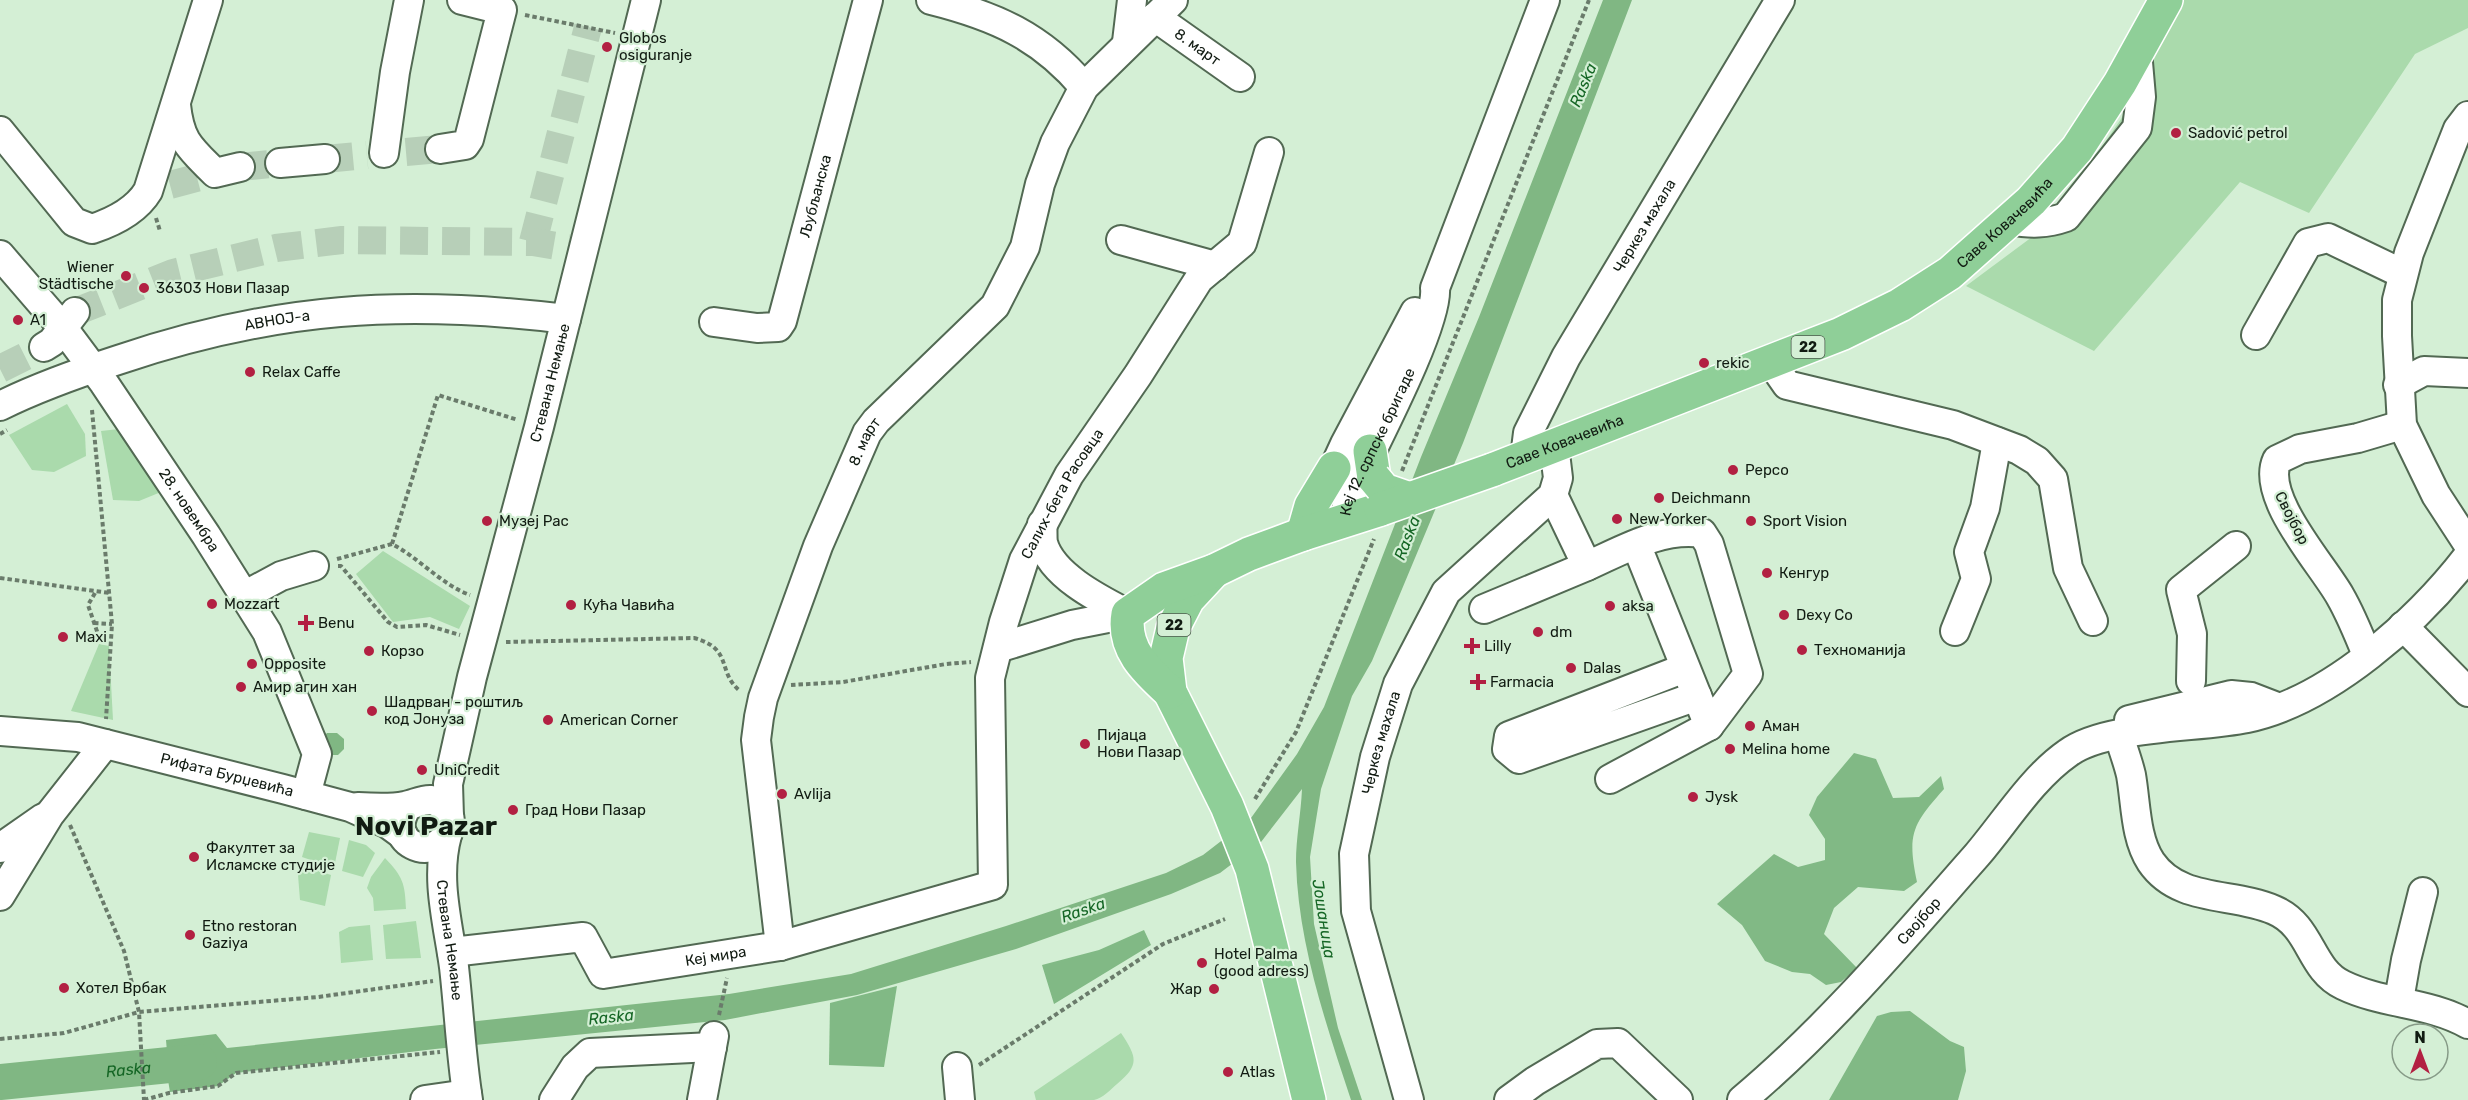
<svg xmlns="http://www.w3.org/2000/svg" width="2468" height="1100" font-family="Rubik,sans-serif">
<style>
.green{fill:#aadaac}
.forest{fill:#81b985}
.water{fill:#80b783}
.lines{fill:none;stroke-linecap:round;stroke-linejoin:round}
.river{stroke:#80b783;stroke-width:36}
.minor-tunnel{stroke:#b7cfb8;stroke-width:28;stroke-dasharray:28 14;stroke-linecap:butt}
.minor-casing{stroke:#526953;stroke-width:32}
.major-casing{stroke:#fff;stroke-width:36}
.path{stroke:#6a7b6b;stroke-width:4;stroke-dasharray:4.5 3;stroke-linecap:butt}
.minor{stroke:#fff;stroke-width:28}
.major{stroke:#8fcf98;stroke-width:33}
.major-bridge-casing{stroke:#fff;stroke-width:36;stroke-linecap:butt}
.major-bridge{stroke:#8fcf98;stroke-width:33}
.poi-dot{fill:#b22042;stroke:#d4efd5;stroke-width:2}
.labels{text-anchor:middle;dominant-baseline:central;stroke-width:4.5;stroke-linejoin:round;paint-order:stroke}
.shield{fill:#d4efd5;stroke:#4c5b4c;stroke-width:1.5}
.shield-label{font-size:14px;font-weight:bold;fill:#111b12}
.poi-label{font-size:15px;fill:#111b12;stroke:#d4efd5;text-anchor:start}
.street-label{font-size:15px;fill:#111b12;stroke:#d4efd5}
.water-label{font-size:16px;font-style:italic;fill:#156625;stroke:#d4efd5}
.town-label{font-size:27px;font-weight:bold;fill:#111b12;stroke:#d4efd5}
</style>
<rect width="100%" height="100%" fill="#d4efd5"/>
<g class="green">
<path d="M 2184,0 L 2468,0 L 2468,28 L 2415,54 L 2309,213 L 2240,182 L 2094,351 L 1966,286 L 2032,237 L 2067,197 L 2121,119 Z"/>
<path d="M 67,404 L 85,434 L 86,456 L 54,472 L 32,470 L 9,435 Z"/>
<path d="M 119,429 L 161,492 L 139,501 L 113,500 L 101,431 Z"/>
<path d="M 383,551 L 470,606 L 459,629 L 430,617 L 393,622 L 356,574 Z"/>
<path d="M 99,644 L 109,646 L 113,720 L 71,711 Z"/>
<path d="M 309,832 L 340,838 L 334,868 L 302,857 Z"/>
<path d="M 349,840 L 366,845 L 375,853 L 363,877 L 342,871 Z"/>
<path d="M 385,858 C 403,877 405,883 406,909 L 374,911 L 373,898 L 367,888 L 371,877 Z"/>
<path d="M 301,865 L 331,875 L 325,906 L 300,900 L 298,875 Z"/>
<path d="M 416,921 L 421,958 L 386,959 L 383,925 Z"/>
<path d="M 370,925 L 373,960 L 341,963 L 339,932 L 349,927 Z"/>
<path d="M 1121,1033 C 1137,1057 1140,1065 1117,1084 C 1110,1090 1103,1098 1094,1100 C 1076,1100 1054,1100 1036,1100 L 1034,1092 Z"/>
</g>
<g class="forest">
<path d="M 1854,753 L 1876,759 L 1893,798 L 1919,797 L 1941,776 L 1944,789 C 1912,825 1907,834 1917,882 L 1904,891 L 1858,887 L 1834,908 L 1824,934 L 1857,968 L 1841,982 L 1826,985 L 1810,974 L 1792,972 L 1765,961 L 1742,925 L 1717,904 L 1774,854 L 1798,867 L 1825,860 L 1825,839 L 1809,815 L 1817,797 Z"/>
<path d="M 1144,930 L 1151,945 L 1054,1004 L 1042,965 L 1099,950 Z"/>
<path d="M 897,986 L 884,1067 L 829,1065 L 830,1003 Z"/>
<path d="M 1910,1011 L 1950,1041 L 1964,1047 L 1966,1071 L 1958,1100 L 1829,1100 L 1877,1016 L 1891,1012 Z"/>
</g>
<g class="water">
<path d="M 1603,0 L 1632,0 L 1463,443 L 1372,661 L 1352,696 L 1321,789 L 1310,857 L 1314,924 L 1338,1028 L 1362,1100 L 1351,1100 C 1326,1024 1298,943 1296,862 C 1296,838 1301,813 1302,789 L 1261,842 L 1220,873 L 1171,894 L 1016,949 L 857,995 L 725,1020 L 435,1049 L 236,1073 L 218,1086 L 170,1092 L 168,1080 L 151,1082 L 149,1054 L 167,1052 L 166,1040 L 216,1034 L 227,1048 L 729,994 L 851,974 L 1006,926 L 1166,873 L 1203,855 L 1251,818 L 1297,754 L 1324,707 L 1421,457 L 1479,317 Z"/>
<path d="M 327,733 L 337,733 L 344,739 L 344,749 L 338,755 L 328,755 L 321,739 Z"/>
<path d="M 49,1062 L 53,1091 L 0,1096 L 0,1067 Z"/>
</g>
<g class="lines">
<path class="river" id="s1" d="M 0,1082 L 199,1062"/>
<g class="minor-tunnel">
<path d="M 406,152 L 440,149"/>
<path d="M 325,159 L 367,155"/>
<path d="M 240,167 L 280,163"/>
<path d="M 170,185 L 200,177"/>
<path d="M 533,242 L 588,27"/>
<path d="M 75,312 L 173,273 L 276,248 L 342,240 L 533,242 L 568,248"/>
<path d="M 0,369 L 44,347"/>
</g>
<g class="minor-casing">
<g id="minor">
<path d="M 931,0 C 995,16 1041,36 1084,87"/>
<path id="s2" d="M 1155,17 L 1240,77"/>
<path d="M 1127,42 L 1132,0"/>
<path d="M 176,105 C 180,142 190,148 215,173 L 240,167"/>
<path d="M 2468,116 L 2458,129 L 2409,253 L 2397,300 L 2397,336 L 2402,425 L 2436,495 L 2468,544"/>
<path d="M 0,131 L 74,222 L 92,229 C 113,222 136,211 148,191 L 208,0"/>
<path d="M 440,149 L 465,145 L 469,139 L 502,10 L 462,0"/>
<path d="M 384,153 L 395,72 L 409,0"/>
<path d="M 280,163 L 325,159"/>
<path d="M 2009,220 C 2031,224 2046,224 2066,217 L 2137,128 L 2141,97 L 2137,51"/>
<path d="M 1121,240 L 1215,266"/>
<path id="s3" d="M 0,255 L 63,328 L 104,383 L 206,535 L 267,632 L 317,754 L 306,795"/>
<path id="s4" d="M 714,322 L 757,328 L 778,327 L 782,321 L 868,0"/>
<path d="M 2256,335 L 2308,243 L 2328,238 L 2403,274"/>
<path d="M 44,347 L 52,342 L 75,312"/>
<path d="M 1771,362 L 1787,385 L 1953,425 L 2019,450 L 2037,461 L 2053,479 L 2068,568 L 2093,621"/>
<path d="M 2398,385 L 2424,371 L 2468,373"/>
<path id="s5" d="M 0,406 C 38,387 78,373 118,360 C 275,307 403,299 566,319"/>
<path id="s6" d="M 1525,457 L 1528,433 L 1566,357 L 1780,0"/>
<path d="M 1336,489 L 1334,468 L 1345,444 L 1415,312"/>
<path d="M 1553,495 L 1587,566 C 1623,550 1661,527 1702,533 L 1709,544 L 1748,674 L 1709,726 L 1636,544"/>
<path id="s7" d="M 1344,521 L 1348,500 C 1367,458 1439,325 1435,288 L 1545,0"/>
<path d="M 1042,524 C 1043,530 1042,537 1043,543 C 1052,576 1101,600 1128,614"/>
<path d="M 244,596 L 281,576 L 314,566"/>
<path d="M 1484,609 L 1587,566"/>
<path d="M 2403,626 L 2468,692"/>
<path d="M 1955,631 L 1976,579 L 1969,552 L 1985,508 L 1997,442"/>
<path d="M 998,648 L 1072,625 L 1128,614"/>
<path d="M 2367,655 C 2359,635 2351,615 2340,596 C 2322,564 2260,497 2277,460 L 2300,449 L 2358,438 L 2402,425"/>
<path d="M 1685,668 L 1509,736 L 1507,749 L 1519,759 L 1697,696"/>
<path d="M 2191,681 L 2192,634 L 2181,590 L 2236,546"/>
<path d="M 2129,720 L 2231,695 L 2251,697 L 2277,707"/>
<path id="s8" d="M 0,731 L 78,737 L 283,789 L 350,807 L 388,824 L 403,835"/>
<path d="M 2119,736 C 2123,749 2128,762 2131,775 C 2136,803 2135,838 2151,862 C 2179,903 2233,892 2274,910 C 2312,926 2309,969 2343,985 C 2382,1004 2429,1002 2468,1024"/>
<path d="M 1610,779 L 1709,726"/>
<path d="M 358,807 C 374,808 390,809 405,806 C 420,803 433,792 446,810 C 460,831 435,857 413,845 C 397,837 398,819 408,806"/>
<path id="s9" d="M 449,817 L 448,784 L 472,677 L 539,427 L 646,0"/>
<path id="s10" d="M 447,835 C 435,879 448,923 454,967 C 459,1011 461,1056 468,1100"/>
<path d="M 0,848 L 43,818"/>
<path d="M 0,896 L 50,814 L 105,744"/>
<path id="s11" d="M 780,946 L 756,740 L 759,717 L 763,698 L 818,546 L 867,433 L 876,421 L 995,306 L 1025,247 L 1040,184 L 1055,143 L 1084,87 L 1173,0"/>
<path id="s12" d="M 452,952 L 583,937 L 603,974 L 780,946 L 993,885 L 990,678 L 1004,622 L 1024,560 L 1069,475 L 1138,375 L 1199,279 L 1242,243 L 1269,152"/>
<path d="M 2399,1000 L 2406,960 L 2423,892"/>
<path d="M 957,1067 L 960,1100"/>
<path d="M 425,1100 L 467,1094"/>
<path d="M 554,1100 L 575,1067 L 590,1053 L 712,1047"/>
<path d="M 702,1100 L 714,1036"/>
<path id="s13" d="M 1409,1100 L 1356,911 L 1354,854 L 1375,757 L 1398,684 L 1446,592 L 1553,495 L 1558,478 L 1554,445"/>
<path d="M 1509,1100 L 1535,1081 L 1597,1044 L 1618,1043 L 1678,1100"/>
<path id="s14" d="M 1742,1100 C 1829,1027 1902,940 1977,855 C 2006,821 2032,778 2068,753 C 2106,725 2199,728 2247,718 C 2329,701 2418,621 2468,556"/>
</g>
</g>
<g class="major-casing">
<g id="major">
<path d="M 1370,451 L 1374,478"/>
<path id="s15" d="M 1492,470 L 1841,334 L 1900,305 L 1950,273 L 2031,201 L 2077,149 L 2120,83 L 2166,0"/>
<path d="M 1303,534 L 1311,506 L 1334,468"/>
<path d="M 1214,571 L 1188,599 L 1173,628 L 1166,658 L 1170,692 L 1227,806 L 1252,869 L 1309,1100"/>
<path d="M 1170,692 C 1147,671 1122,649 1128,614 L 1164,589 L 1214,571 L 1249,554 L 1303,534 L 1381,509"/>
</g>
</g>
<g class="path">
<path d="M 525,15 L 615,33"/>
<path d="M 156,218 L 160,231"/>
<path d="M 92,410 L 112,624 L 106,719"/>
<path d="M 0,434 L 7,430"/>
<path d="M 1402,471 L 1589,0"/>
<path d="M 392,544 L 438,395 L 518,420"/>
<path d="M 337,559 L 392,544 C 419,558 442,585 470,595"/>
<path d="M 338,566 L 341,566 L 388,622 L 397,627 L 426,625 L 460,635"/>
<path d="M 0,578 L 110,593"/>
<path d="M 95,593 L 88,605 L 99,637"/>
<path d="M 94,623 L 112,624"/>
<path d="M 506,642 L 694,638 C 734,649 716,671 740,691"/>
<path d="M 791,685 L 843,682 L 946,664 L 971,662"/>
<path d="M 1255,799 L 1296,732 L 1374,539"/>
<path d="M 70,825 L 124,951 L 139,1012 L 144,1100"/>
<path d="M 719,1015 L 727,978"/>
<path d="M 0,1039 L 64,1033 L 139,1012 L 318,997 L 433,981"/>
<path d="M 979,1065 L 1163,944 L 1225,919"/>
<path d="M 144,1100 L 169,1093 L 218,1086 L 236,1073 L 440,1052"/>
</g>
<use href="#minor" class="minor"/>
<use href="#major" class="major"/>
<g class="major-bridge-casing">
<g id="major-bridge">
<path d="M 1374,478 L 1384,490 L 1410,499"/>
<path d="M 1381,509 L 1492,470"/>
</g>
</g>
<use href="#major-bridge" class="major-bridge"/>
</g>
<g class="poi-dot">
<circle cx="607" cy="47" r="6"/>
<circle cx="2176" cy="133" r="6"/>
<circle cx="126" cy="276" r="6"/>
<circle cx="144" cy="288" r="6"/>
<circle cx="18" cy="320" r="6"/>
<circle cx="1704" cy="363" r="6"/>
<circle cx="250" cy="372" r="6"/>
<circle cx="1733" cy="470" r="6"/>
<circle cx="1659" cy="498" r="6"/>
<circle cx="1617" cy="519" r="6"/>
<circle cx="487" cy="521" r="6"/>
<circle cx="1751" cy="521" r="6"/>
<circle cx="1767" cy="573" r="6"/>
<circle cx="212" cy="604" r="6"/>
<circle cx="571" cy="605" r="6"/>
<circle cx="1610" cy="606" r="6"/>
<circle cx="1784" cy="615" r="6"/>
<path d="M303 614h6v6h6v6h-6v6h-6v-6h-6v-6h6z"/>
<circle cx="1538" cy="632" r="6"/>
<circle cx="63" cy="637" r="6"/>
<path d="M1469 637h6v6h6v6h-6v6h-6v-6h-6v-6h6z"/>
<circle cx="1802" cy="650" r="6"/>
<circle cx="369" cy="651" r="6"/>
<circle cx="252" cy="664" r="6"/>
<circle cx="1571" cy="668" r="6"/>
<path d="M1475 673h6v6h6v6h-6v6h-6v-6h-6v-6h6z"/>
<circle cx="241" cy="687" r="6"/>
<circle cx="372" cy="711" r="6"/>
<circle cx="548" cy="720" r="6"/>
<circle cx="1750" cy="726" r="6"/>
<circle cx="1085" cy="744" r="6"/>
<circle cx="1730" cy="749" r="6"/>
<circle cx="422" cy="770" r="6"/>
<circle cx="782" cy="794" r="6"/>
<circle cx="1693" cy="797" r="6"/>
<circle cx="513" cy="810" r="6"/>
<circle cx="194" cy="857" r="6"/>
<circle cx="190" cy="935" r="6"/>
<circle cx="1202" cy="963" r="6"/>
<circle cx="64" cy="988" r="6"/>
<circle cx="1214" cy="989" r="6"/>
<circle cx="1228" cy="1072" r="6"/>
</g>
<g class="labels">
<g class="shield">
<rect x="1791.5" y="336" width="33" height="22" rx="4.5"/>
<rect x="1157.5" y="614" width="33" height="22" rx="4.5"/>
</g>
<g class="shield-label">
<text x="1808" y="347">22</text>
<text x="1174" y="625">22</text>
</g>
<g class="poi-label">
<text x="619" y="38">Globos<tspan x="619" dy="17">osiguranje</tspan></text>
<text x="2188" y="133">Sadović petrol</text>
<text x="114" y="267" text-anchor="end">Wiener<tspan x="114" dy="17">Städtische</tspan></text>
<text x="156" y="288">36303 Нови Пазар</text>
<text x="30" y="320">A1</text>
<text x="1716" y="363">rekic</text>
<text x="262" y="372">Relax Caffe</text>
<text x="1745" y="470">Pepco</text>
<text x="1671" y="498">Deichmann</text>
<text x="1629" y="519">New Yorker</text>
<text x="499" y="521">Музеј Рас</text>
<text x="1763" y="521">Sport Vision</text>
<text x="1779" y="573">Кенгур</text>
<text x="224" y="604">Mozzart</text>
<text x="583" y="605">Кућа Чавића</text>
<text x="1622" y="606">aksa</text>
<text x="1796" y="615">Dexy Co</text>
<text x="318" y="623">Benu</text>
<text x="1550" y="632">dm</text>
<text x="75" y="637">Maxi</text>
<text x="1484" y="646">Lilly</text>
<text x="1814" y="650">Техноманија</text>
<text x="381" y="651">Корзо</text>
<text x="264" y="664">Opposite</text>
<text x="1583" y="668">Dalas</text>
<text x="1490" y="682">Farmacia</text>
<text x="253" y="687">Амир агин хан</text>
<text x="384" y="702">Шадрван - роштиљ<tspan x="384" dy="17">код Јонуза</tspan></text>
<text x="560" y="720">American Corner</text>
<text x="1762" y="726">Аман</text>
<text x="1097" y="735">Пијаца<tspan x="1097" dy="17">Нови Пазар</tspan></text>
<text x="1742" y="749">Melina home</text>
<text x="434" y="770">UniCredit</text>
<text x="794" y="794">Avlija</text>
<text x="1705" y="797">Jysk</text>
<text x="525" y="810">Град Нови Пазар</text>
<text x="206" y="848">Факултет за<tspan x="206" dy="17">Исламске студије</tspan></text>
<text x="202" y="926">Etno restoran<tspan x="202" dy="17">Gaziya</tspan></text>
<text x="1214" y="954">Hotel Palma<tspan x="1214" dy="17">(good adress)</tspan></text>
<text x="76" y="988">Хотел Врбак</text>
<text x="1202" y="989" text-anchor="end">Жар</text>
<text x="1240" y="1072">Atlas</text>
</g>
<g class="street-label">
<text stroke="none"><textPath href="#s2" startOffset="52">8. март</textPath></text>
<text stroke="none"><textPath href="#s4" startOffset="201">Љубљанска</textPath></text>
<text stroke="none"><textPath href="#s15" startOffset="574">Саве Ковачевића</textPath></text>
<text stroke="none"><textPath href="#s6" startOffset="262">Черкез махала</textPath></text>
<text stroke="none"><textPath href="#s5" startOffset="291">АВНОЈ-а</textPath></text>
<text stroke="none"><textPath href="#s9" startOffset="447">Стевана Немање</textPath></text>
<text stroke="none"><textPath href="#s7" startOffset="86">Кеј 12. српске бригаде</textPath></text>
<text stroke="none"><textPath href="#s15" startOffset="78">Саве Ковачевића</textPath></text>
<text stroke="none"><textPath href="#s11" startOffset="526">8. март</textPath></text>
<text stroke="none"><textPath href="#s12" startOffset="981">Салих-бега Расовца</textPath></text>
<text stroke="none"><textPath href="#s3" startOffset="318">28. новембра</textPath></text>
<text transform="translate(2292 518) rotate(63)">Својбор</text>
<text stroke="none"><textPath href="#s13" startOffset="368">Черкез махала</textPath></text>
<text stroke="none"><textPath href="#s8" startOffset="232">Рифата Бурџевића</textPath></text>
<text stroke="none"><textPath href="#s14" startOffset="252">Својбор</textPath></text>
<text stroke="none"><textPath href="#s10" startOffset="106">Стевана Немање</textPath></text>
<text stroke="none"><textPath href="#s12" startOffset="288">Кеј мира</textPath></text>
</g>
<g class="water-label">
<text transform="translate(1583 85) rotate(-67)">Raska</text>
<text transform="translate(1407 538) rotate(-69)">Raska</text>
<text transform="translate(1083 910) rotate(-19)">Raska</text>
<text transform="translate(1324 919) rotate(81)">Јошаница</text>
<text transform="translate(611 1017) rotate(-6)">Raska</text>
<text stroke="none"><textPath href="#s1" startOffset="129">Raska</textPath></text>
</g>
<g class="town-label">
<text x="426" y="826">Novi Pazar</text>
</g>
</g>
<g transform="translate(2420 1052)"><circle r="28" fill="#d4efd5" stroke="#869a87" stroke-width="1.5"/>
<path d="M0-4.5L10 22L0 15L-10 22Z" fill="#b22042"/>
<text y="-9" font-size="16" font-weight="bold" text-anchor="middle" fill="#111b12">N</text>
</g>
</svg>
